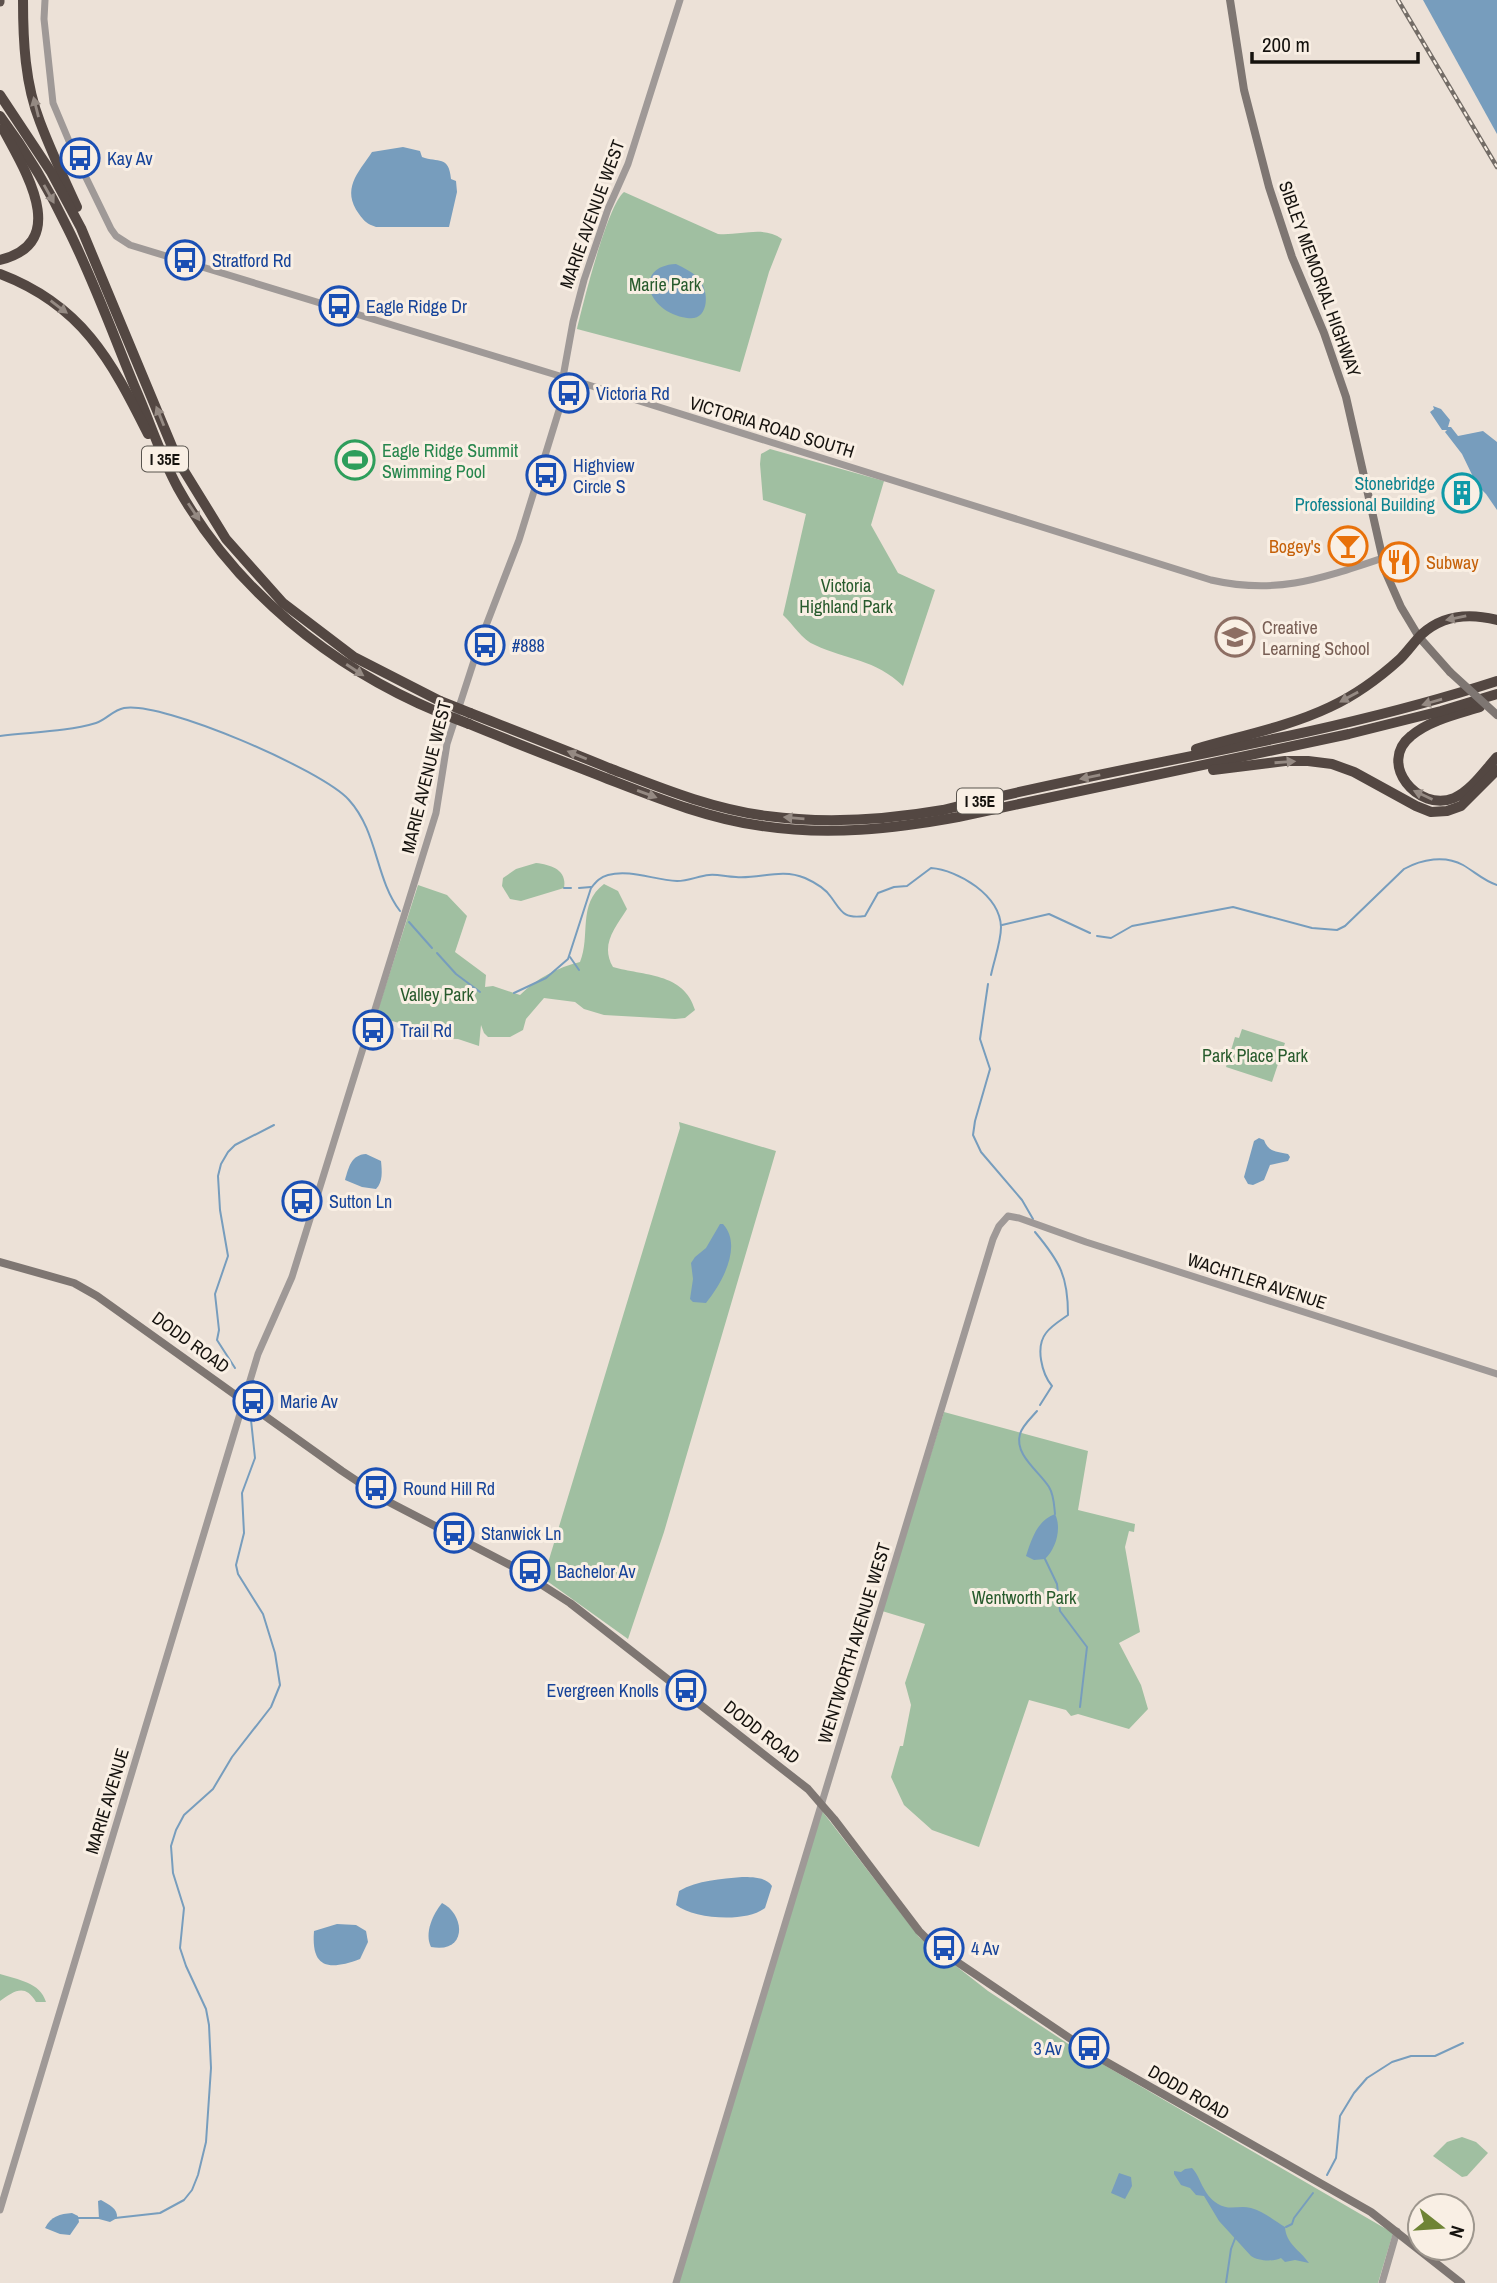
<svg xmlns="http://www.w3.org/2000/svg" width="1497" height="2283" font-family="'Archivo Narrow',sans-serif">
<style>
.green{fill:#a0bfa1}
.water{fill:#779dbd}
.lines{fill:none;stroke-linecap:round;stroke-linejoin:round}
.stream{stroke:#779dbd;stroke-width:2}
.tertiary{stroke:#9f9997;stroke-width:7}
.secondary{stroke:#7e7672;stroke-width:8}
.trunk{stroke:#5d524d;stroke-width:9}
.motorway{stroke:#534742;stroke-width:10}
.rail-casing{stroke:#746d67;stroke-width:4.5}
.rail{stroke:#f9efe4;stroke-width:2;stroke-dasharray:5;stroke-linecap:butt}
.secondary-bridge{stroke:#7e7672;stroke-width:8}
.motorway-bridge{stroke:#534742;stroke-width:10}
.oneway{fill:#958a83}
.labels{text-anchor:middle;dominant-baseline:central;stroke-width:6;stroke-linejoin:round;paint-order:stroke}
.shield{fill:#f9efe4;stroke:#59544e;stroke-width:2}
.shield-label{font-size:16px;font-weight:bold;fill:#15120e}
.transit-label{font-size:18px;fill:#164399;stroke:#f9efe4;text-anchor:start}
.street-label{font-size:18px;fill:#15120e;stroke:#f9efe4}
.park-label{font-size:18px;fill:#285b2d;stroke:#f9efe4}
.leisure-label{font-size:18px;fill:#27864d;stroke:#f9efe4;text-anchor:start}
.culture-label{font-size:18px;fill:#0d838f;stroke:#f9efe4;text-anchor:end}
.food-label{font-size:18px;fill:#c56008;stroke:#f9efe4;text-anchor:end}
.education-label{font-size:18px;fill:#785e54;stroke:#f9efe4;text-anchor:start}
</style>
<rect width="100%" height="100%" fill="#ece1d7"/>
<g class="green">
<path d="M 624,192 L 718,234 C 740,236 763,225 782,239 L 769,272 L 740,372 L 577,329 C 583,304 607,206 624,192 Z"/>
<path d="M 770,449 L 884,481 L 871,525 L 898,573 L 935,590 L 903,686 C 875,659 847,660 815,645 C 802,640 793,624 783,615 L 806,514 L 763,500 L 760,464 L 761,454 Z"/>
<path d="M 536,863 C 552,865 567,870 564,888 L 521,901 L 510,899 L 502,886 L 503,878 L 516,869 Z"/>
<path d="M 604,884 L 618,891 L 627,909 C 615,928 600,945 613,967 C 643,976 684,972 695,1010 L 685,1018 L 675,1019 L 604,1015 L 584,1009 L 575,1002 L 544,998 L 526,1019 L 523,1030 L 510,1037 L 488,1037 L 484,1033 L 481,1025 L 479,1046 L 458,1039 L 420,1038 L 402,1024 L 376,1016 L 418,885 L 447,895 L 467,916 L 455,952 L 486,975 L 485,987 L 493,986 L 520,995 C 536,979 558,967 580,962 C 591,936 577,904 604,884 Z"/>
<path d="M 1242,1029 L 1285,1043 L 1272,1082 L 1226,1067 L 1235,1037 L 1239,1038 Z"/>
<path d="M 679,1122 L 776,1151 L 664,1532 L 628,1639 L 547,1581 L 544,1576 L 680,1128 Z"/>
<path d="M 944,1412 L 1088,1451 L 1078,1510 L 1135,1524 L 1134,1532 L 1129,1531 L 1125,1547 L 1140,1632 L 1119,1643 L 1141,1685 L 1148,1709 L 1129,1729 L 1078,1714 L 1071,1716 L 1066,1710 L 1029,1700 L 979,1847 L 932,1830 L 904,1805 L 891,1777 L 900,1746 L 903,1746 L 911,1705 L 905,1683 L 925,1624 L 882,1611 Z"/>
<path d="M 822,1811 L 919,1937 L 988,1991 L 1073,2047 L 1393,2233 L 1378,2283 L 678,2283 Z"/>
<path d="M 0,1974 C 18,1980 40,1982 46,2002 L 36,2002 C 25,1983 14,1991 0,2001 Z"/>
<path d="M 1462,2137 L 1476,2142 L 1488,2153 L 1467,2176 L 1462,2177 L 1433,2156 L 1447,2142 Z"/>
</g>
<g class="water">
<path d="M 1423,0 L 1497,0 L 1497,134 Z"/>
<path d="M 403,147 L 420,151 L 422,157 C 438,163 449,155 451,179 L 456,181 L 457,192 L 449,227 L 376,227 C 367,224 364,221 359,214 C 341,189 358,173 372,152 Z"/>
<path d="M 676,264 C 684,268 693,272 699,279 C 710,292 709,322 687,318 C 646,312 633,266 676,264 Z"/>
<path d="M 1433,406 L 1441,409 L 1450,420 L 1448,427 L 1451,427 L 1458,436 L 1483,431 L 1497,442 L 1497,510 L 1486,494 L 1477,485 L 1462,454 L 1445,432 L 1447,430 L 1442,430 L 1430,412 L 1434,409 Z"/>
<path d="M 1259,1138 L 1264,1140 C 1268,1152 1277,1152 1288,1154 L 1290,1157 L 1288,1161 L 1270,1165 L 1264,1180 L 1253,1185 L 1248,1184 L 1244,1177 L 1254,1141 Z"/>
<path d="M 366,1154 L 381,1161 C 382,1171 383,1182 376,1189 L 362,1187 L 345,1180 C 349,1167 351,1155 366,1154 Z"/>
<path d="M 720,1224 L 723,1224 C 743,1246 722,1283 706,1303 L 693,1302 L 690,1299 L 693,1279 L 691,1263 L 695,1257 L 706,1248 Z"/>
<path d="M 1055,1514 C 1062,1528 1056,1549 1045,1559 L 1034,1560 L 1026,1556 C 1032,1538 1037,1521 1055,1514 Z"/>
<path d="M 742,1877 C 752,1877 766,1877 772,1886 L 765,1908 C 746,1923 694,1919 676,1905 L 679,1891 C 698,1880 721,1879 742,1877 Z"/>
<path d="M 442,1903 C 465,1914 468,1954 431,1947 C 424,1933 433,1914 442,1903 Z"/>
<path d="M 337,1924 L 356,1925 L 366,1931 L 368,1942 L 360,1959 C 328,1971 311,1968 314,1931 Z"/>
<path d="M 1192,2168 C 1201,2177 1202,2194 1218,2204 C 1229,2211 1239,2205 1251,2208 C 1263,2211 1276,2222 1285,2227 C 1286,2244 1300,2250 1309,2263 L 1295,2260 L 1285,2262 L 1281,2258 C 1273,2262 1258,2261 1251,2256 L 1219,2221 L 1204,2196 L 1196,2195 L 1190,2188 L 1181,2185 L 1174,2174 L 1174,2171 L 1181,2172 L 1185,2169 Z"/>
<path d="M 1119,2173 L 1131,2177 L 1132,2186 L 1125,2199 L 1111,2193 Z"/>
<path d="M 101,2200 C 109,2205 118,2208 117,2218 L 110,2222 L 99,2219 L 98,2201 Z"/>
<path d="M 72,2213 L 78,2216 L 79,2222 L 70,2235 L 60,2234 L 45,2228 C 51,2216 60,2214 72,2213 Z"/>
</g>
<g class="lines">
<g class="stream">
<path d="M 771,430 L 774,435"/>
<path d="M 0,736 C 31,732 66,732 96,723 C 106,720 113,710 124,708 C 163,701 322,770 349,800 C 378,832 375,878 400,911"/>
<path d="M 564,888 L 571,888"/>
<path d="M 579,888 L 591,887"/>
<path d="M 409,922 L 432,948"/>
<path d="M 1002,925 L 1049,914 L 1090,933"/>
<path d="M 1097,936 L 1111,938 L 1132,926 L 1233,907 L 1312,928 L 1337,930 L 1345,926 L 1404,869 C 1422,859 1445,855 1463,865 C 1475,872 1484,881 1497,885"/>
<path d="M 437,953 L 456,974 L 480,992"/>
<path d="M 570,957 L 579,970"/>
<path d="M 988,984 L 980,1039 L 990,1069 L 975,1121 L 973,1135 L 981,1152 L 1022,1200 L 1033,1219"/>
<path d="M 514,993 L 546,978 L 568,959 L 591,888 C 596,882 600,877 608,875 C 630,869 654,880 677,881 C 689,881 698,876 709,875 C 718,874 726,877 736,877 C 760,879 781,868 805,878 C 814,882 825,888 831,897 C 842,912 843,919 865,916 L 878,893 L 894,887 L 907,886 L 931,868 C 958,870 1000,895 1001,927 C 1001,942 994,960 991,975"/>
<path d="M 1035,1232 C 1060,1262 1068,1276 1068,1315 C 1061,1320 1051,1326 1046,1333 C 1035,1347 1042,1374 1052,1386 L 1040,1405"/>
<path d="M 235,1368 L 217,1340 L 219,1330 L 215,1294 L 228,1256 L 220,1210 L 218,1176 L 221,1164 L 228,1152 L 235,1145 L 274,1125"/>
<path d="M 1037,1411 C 1031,1418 1022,1426 1020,1434 C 1014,1455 1039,1471 1049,1487 C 1054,1495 1054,1504 1055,1514"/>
<path d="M 1045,1559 L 1057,1584 L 1060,1611 L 1087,1647 L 1080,1707"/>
<path d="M 1327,2175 L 1336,2158 L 1340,2116 L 1354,2093 L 1367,2078 L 1392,2062 L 1411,2056 L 1435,2056 L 1463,2043"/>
<path d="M 76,2218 L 99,2218"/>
<path d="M 115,2218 L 160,2213 L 184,2200 L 192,2190 L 198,2175 L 206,2142 L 211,2068 L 209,2025 L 206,2009 L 186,1966 L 180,1948 L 184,1908 L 173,1873 L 171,1846 L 176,1830 L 184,1815 L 213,1789 L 232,1757 L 271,1707 L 280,1685 L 275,1653 L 263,1614 L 238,1574 L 236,1565 L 244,1533 L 242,1493 L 255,1458 L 251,1420"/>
<path d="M 1286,2227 L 1292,2224 L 1294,2218 L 1313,2193"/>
<path d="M 1226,2283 L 1231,2249 L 1236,2236"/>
</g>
<g class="tertiary">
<path d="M 45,0 L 44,19 L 53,103 L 74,153 L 111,229 L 116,236 L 130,245 L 563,377 L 1211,580 C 1277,595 1320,579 1383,558"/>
<path d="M 0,2210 L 258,1354 L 292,1277 L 436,813 L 447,744 L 482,636 L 519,540 L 564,394 L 563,377 L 573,322 L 584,280 L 608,209 L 628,164 L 680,0"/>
<path d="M 676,2283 L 993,1239 L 999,1226 L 1008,1216 L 1019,1218 L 1086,1242 L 1497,1374"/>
<path d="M 1382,2283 L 1397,2231"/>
</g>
<g class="secondary">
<path d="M 1230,0 L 1244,90 L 1269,187 L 1292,257 L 1324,333 L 1346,397 L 1386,573 L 1401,607 L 1419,637 L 1450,672"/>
<path d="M 0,1262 L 74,1283 L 97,1296 L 342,1471 L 387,1501 L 514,1567 L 570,1603 L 808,1789 L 834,1819 L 919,1931 L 935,1947 L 1096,2056 L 1371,2212 L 1461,2283"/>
</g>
<path class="trunk" d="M 0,2 L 0,0"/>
<g class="motorway">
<path d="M 23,0 C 23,41 25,84 40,122 C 51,151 64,179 77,207"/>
<path d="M 0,95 L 51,172 L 81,228 L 178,461 L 226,539 L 283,603 L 354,657 L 440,701"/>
<path d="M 0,116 C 26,151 49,189 68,229 C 94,281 114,337 136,390 C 150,422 161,457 178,488 C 235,590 331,667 438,712"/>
<path d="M 0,260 C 72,242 24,169 3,129"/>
<path d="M 0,274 C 82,305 111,360 148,434"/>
<path d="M 1480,707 C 1458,714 1430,720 1411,736 C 1377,763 1418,813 1454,798 C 1471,791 1485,770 1497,757"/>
<path d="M 470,713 C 516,731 563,749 609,768 C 661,788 712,809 767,816 C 826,824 885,820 943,810 C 1127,763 1316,740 1497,681"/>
<path d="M 469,724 C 515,743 562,761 608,779 C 657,798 709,819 762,826 C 828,836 893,829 958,817 L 1349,734 L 1441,711 L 1497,694"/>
<path d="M 1196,749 C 1240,736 1288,727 1330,707 C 1356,695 1379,678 1400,659 C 1408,651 1414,642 1422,634 C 1443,615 1470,613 1497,620"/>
<path d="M 1213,770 L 1285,761 L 1308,761 L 1332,764 L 1354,772 L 1416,806 L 1431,812 L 1447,811 L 1461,806 L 1497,770"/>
</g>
<g class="rail-casing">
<path id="rail" d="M 1398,0 L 1497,167"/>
</g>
<use href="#rail" class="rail"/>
<path class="secondary-bridge" d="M 1450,672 L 1497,715"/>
<g class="motorway-bridge">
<path d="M 440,701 L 470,713"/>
<path d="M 438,712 L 469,724"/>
</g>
</g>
<defs><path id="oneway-solid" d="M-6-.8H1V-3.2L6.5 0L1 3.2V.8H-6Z" transform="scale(1.75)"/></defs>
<g class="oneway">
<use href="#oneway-solid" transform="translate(36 107) rotate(-104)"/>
<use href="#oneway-solid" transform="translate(49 194) rotate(61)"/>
<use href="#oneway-solid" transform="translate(59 307) rotate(37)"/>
<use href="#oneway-solid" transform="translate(160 416) rotate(-112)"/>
<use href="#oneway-solid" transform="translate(194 512) rotate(56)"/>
<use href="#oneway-solid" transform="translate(1456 618) rotate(168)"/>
<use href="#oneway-solid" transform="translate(355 670) rotate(33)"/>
<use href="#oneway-solid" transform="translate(1349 697) rotate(151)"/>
<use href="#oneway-solid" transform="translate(1432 702) rotate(164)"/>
<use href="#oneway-solid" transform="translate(577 755) rotate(-158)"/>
<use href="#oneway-solid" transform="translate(1285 762) rotate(-4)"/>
<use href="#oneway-solid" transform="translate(1090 777) rotate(168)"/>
<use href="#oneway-solid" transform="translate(647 794) rotate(20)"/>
<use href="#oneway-solid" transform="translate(1423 795) rotate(-155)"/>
<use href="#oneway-solid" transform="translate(794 818) rotate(-175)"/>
</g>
<defs>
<g id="bus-ring" transform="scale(2.0125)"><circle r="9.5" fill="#f9efe4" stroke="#1a4fb4" stroke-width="1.5"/><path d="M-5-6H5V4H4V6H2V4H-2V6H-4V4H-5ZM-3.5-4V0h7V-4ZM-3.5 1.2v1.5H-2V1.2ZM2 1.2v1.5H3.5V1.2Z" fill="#1a4fb4"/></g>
<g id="stadium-ring" transform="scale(2.0125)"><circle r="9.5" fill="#f9efe4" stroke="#2e9e5b" stroke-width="1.5"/><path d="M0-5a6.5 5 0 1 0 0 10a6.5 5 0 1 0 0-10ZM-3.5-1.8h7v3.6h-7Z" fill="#2e9e5b"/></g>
<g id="building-ring" transform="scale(2.0125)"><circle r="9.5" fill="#f9efe4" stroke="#0f9aa8" stroke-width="1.5"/><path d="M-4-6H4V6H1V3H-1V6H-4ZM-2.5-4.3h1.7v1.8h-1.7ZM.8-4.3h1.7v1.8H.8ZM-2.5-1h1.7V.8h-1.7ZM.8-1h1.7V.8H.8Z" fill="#0f9aa8"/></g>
<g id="bar-ring" transform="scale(2.0125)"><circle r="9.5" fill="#f9efe4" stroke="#e8710a" stroke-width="1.5"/><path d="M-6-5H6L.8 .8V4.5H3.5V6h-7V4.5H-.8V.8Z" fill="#e8710a"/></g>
<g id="restaurant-ring" transform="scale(2.0125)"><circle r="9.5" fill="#f9efe4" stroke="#e8710a" stroke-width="1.5"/><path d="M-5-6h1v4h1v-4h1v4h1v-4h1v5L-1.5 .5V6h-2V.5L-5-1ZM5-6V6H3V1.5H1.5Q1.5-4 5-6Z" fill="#e8710a"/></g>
<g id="school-ring" transform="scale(2.0125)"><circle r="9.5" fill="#f9efe4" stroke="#8d6e63" stroke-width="1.5"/><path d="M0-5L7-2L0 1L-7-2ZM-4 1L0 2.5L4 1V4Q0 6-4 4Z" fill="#8d6e63"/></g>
</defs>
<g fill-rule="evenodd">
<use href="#bus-ring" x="80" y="158"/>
<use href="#bus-ring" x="185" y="260"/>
<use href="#bus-ring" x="339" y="306"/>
<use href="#bus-ring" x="569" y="393"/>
<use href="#stadium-ring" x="355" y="460"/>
<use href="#bus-ring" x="546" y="475"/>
<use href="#building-ring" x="1462" y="493"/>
<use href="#bar-ring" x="1348" y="546"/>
<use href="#restaurant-ring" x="1399" y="562"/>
<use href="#school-ring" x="1235" y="637"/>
<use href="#bus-ring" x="485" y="645"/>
<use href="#bus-ring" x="373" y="1030"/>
<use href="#bus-ring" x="302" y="1201"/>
<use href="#bus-ring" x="253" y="1401"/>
<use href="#bus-ring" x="376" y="1488"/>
<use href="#bus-ring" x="454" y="1533"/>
<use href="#bus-ring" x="530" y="1571"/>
<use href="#bus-ring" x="686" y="1690"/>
<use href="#bus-ring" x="944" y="1948"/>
<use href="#bus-ring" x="1089" y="2048"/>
</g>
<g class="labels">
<g class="shield">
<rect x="142" y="446.5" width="46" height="25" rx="5"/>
<rect x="957" y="788.5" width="46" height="25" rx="5"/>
</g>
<g class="shield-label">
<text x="165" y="459">I 35E</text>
<text x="980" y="801">I 35E</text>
</g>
<g class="transit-label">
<text x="107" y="158">Kay Av</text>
<text x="212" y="260">Stratford Rd</text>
<text x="366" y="306">Eagle Ridge Dr</text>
<text x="596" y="393">Victoria Rd</text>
<text x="573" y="465">Highview<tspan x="573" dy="21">Circle S</tspan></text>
<text x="512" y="645">#888</text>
<text x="400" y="1030">Trail Rd</text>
<text x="329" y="1201">Sutton Ln</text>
<text x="280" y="1401">Marie Av</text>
<text x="403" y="1488">Round Hill Rd</text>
<text x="481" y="1533">Stanwick Ln</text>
<text x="557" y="1571">Bachelor Av</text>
<text x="659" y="1690" text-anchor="end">Evergreen Knolls</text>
<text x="971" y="1948">4 Av</text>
<text x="1062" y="2048" text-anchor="end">3 Av</text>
</g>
<g class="street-label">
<text transform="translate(592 214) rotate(-70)">MARIE AVENUE WEST</text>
<text transform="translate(1320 279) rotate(70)">SIBLEY MEMORIAL HIGHWAY</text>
<text transform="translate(772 427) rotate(17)">VICTORIA ROAD SOUTH</text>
<text transform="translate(426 777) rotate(-76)">MARIE AVENUE WEST</text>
<text transform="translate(1257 1281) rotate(18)">WACHTLER AVENUE</text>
<text transform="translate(191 1342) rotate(36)">DODD ROAD</text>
<text transform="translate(854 1643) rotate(-73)">WENTWORTH AVENUE WEST</text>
<text transform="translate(762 1732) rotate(38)">DODD ROAD</text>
<text transform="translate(107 1801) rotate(-73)">MARIE AVENUE</text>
<text transform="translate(1189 2092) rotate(30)">DODD ROAD</text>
</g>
<g class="park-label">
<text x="665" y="284">Marie Park</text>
<text x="846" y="585">Victoria<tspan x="846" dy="21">Highland Park</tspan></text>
<text x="437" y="994">Valley Park</text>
<text x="1255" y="1055">Park Place Park</text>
<text x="1024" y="1597">Wentworth Park</text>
</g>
<g class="leisure-label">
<text x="382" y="450">Eagle Ridge Summit<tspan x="382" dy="21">Swimming Pool</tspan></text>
</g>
<g class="culture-label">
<text x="1435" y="483">Stonebridge<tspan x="1435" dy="21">Professional Building</tspan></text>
</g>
<g class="food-label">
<text x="1321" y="546">Bogey's</text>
<text x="1426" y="562" text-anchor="start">Subway</text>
</g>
<g class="education-label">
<text x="1262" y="627">Creative<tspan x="1262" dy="21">Learning School</tspan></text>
</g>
</g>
<g transform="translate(1441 2227) rotate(107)"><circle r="33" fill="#f9efe4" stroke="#9e978e" stroke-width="2"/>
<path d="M0-5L12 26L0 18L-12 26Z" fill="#6f8435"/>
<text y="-10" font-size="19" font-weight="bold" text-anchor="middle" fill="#15120e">N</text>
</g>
<path d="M1252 52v10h166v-10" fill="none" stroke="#15120e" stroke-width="3.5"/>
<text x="1262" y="52" font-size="21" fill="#15120e" stroke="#f9efe4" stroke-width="5" paint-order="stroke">200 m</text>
</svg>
